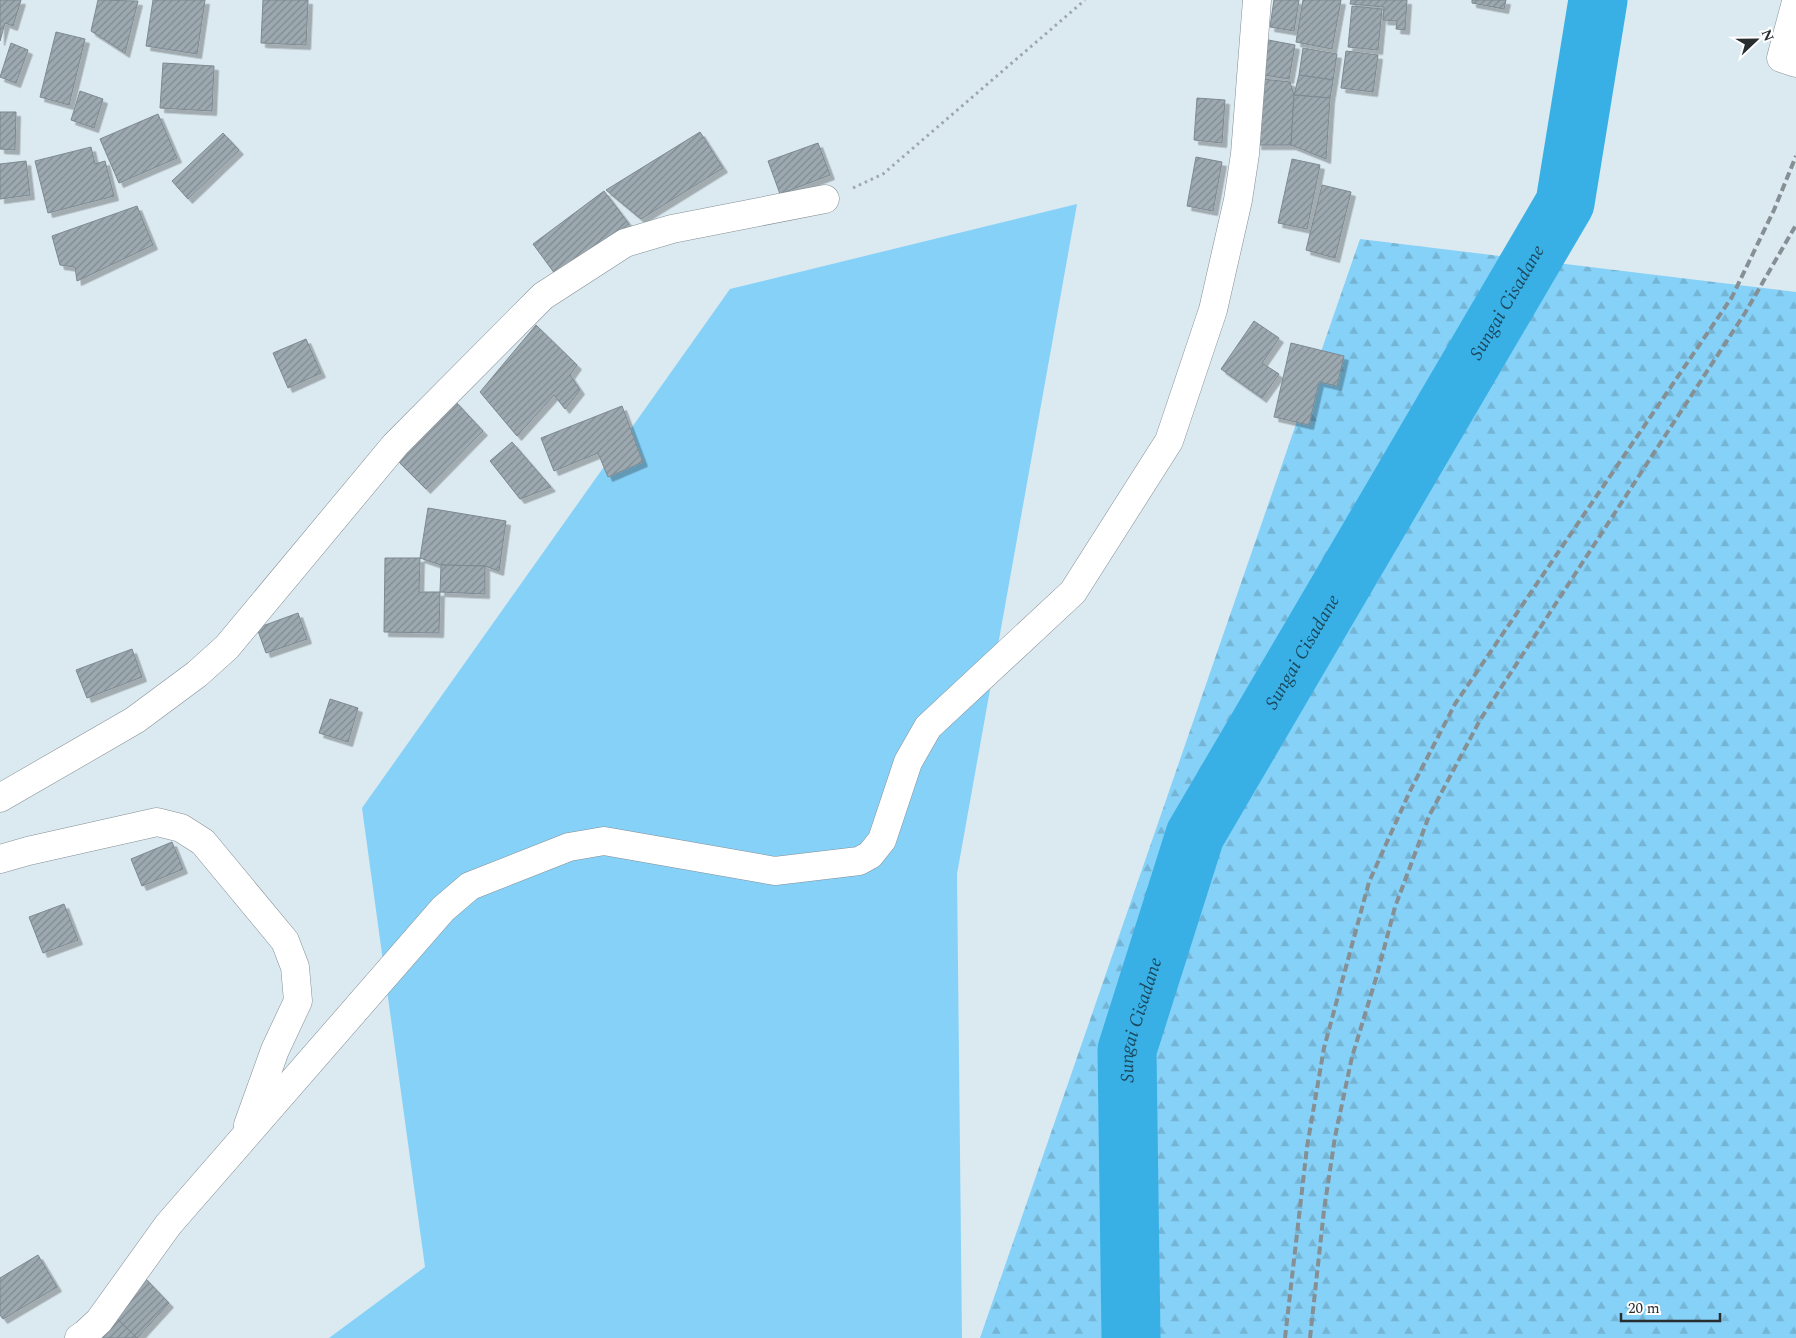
<svg xmlns="http://www.w3.org/2000/svg" width="1796" height="1338" font-family="Spectral,serif">
<style>
.grass{fill:#86d1f7}
.forest{fill:url(#forest-firs)}
.lines{fill:none;stroke-linecap:round;stroke-linejoin:round}
.river{stroke:#39b0e5;stroke-width:59}
.building{fill:url(#building-hatch);stroke:#7d8990;filter:url(#shadow)}
.street-casing{stroke:#838f96;stroke-width:29}
.path{stroke:#9da8ae;stroke-width:3;stroke-dasharray:2.5 4;stroke-linecap:butt}
.street{stroke:#fff;stroke-width:28}
.rail{stroke:#858f94;stroke-width:4;stroke-dasharray:8 4;stroke-linecap:butt}
.labels{text-anchor:middle;dominant-baseline:central;stroke-width:4.5;stroke-linejoin:round;paint-order:stroke}
.water-label{font-size:19px;font-style:italic;fill:#1b4a60;stroke:#fff}
</style>
<defs>
<pattern id="forest-firs" width="22" height="20" patternUnits="userSpaceOnUse" patternTransform="scale(1.25)"><rect width="22" height="20" fill="#86d1f7"/><path d="M5 1l3.5 6h-7zM16 11l3.5 6h-7z" fill="#74b4d4"/></pattern>
<pattern id="building-hatch" width="6" height="6" patternUnits="userSpaceOnUse" patternTransform="scale(1.25)"><rect width="6" height="6" fill="#9da9b0"/><path d="M-1 1l2-2M0 6l6-6M5 7l2-2" fill="none" stroke="#808a90"/></pattern>
<filter id="shadow"><feDropShadow dx="4.5" dy="4.5" stdDeviation="0" flood-color="#0004"/></filter>
</defs>
<rect width="100%" height="100%" fill="#dbe9f0"/>
<path class="grass" d="M 1077,204 L 957,874 L 962,1338 L 329,1338 L 425,1267 L 362,808 L 730,289 Z"/>
<path class="forest" d="M 1360,239 L 1796,292 L 1796,1338 L 980,1338 Z"/>
<g class="lines">
<path class="river" id="s1" d="M 1131,1338 L 1127,1050 L 1195,835 L 1565,203 L 1598,0"/>
</g>
<g class="building">
<path d="M 0,0 L 21,0 L 13,26 L 5,23 L 0,41 Z"/>
<path d="M 98,0 L 138,1 L 125,53 L 91,31 Z"/>
<path d="M 153,0 L 205,0 L 197,54 L 146,46 Z"/>
<path d="M 263,0 L 308,0 L 306,45 L 261,43 Z"/>
<path d="M 1274,0 L 1299,0 L 1294,31 L 1270,27 Z"/>
<path d="M 1303,0 L 1341,0 L 1332,49 L 1296,42 Z"/>
<path d="M 1351,0 L 1407,0 L 1405,30 L 1396,29 L 1397,21 L 1383,20 L 1384,7 L 1350,4 Z"/>
<path d="M 1472,0 L 1506,0 L 1504,9 L 1472,3 Z"/>
<path d="M 1352,6 L 1382,9 L 1378,50 L 1348,47 Z"/>
<path d="M 56,32 L 85,39 L 69,105 L 40,97 Z"/>
<path d="M 1263,39 L 1295,45 L 1289,79 L 1258,74 Z"/>
<path d="M 11,43 L 28,50 L 16,83 L 0,77 Z"/>
<path d="M 1303,48 L 1337,54 L 1333,80 L 1299,75 Z"/>
<path d="M 1346,51 L 1378,55 L 1373,92 L 1341,88 Z"/>
<path d="M 163,63 L 214,66 L 212,111 L 160,108 Z"/>
<path d="M 1299,75 L 1333,80 L 1330,98 L 1294,95 Z"/>
<path d="M 1262,79 L 1290,82 L 1294,95 L 1291,145 L 1257,145 Z"/>
<path d="M 80,91 L 103,99 L 94,128 L 71,120 Z"/>
<path d="M 1294,95 L 1330,98 L 1326,159 L 1291,145 Z"/>
<path d="M 1197,98 L 1225,100 L 1222,143 L 1194,140 Z"/>
<path d="M 0,112 L 16,112 L 15,150 L 0,149 Z"/>
<path d="M 158,114 L 177,158 L 119,183 L 100,139 Z"/>
<path d="M 700,132 L 723,168 L 641,219 L 606,190 Z"/>
<path d="M 223,133 L 239,150 L 188,199 L 172,181 Z"/>
<path d="M 818,143 L 830,175 L 780,194 L 768,161 Z"/>
<path d="M 91,147 L 95,164 L 105,161 L 114,196 L 48,213 L 35,161 Z"/>
<path d="M 1196,157 L 1222,162 L 1213,211 L 1187,206 Z"/>
<path d="M 1292,159 L 1320,165 L 1307,229 L 1278,223 Z"/>
<path d="M 26,161 L 30,195 L 0,199 L 0,164 Z"/>
<path d="M 1322,185 L 1351,192 L 1335,258 L 1306,250 Z"/>
<path d="M 604,191 L 629,224 L 558,278 L 533,244 Z"/>
<path d="M 137,206 L 153,245 L 77,281 L 75,267 L 60,265 L 52,236 Z"/>
<path d="M 1254,321 L 1279,338 L 1262,363 L 1279,374 L 1262,398 L 1221,369 Z"/>
<path d="M 536,325 L 577,365 L 570,375 L 580,390 L 565,409 L 554,395 L 517,436 L 480,392 Z"/>
<path d="M 306,339 L 321,373 L 288,388 L 273,353 Z"/>
<path d="M 1291,343 L 1344,356 L 1337,386 L 1319,382 L 1309,425 L 1274,417 Z"/>
<path d="M 454,400 L 483,431 L 426,489 L 396,459 Z"/>
<path d="M 622,406 L 643,462 L 608,477 L 598,453 L 554,471 L 541,438 Z"/>
<path d="M 512,442 L 551,487 L 520,499 L 490,461 Z"/>
<path d="M 428,508 L 506,521 L 499,571 L 485,566 L 441,565 L 420,558 Z"/>
<path d="M 385,558 L 420,558 L 419,592 L 440,592 L 439,633 L 384,632 Z"/>
<path d="M 441,565 L 485,566 L 485,594 L 440,592 Z"/>
<path d="M 298,613 L 307,639 L 266,653 L 257,628 Z"/>
<path d="M 132,649 L 142,677 L 87,698 L 76,670 Z"/>
<path d="M 330,699 L 358,708 L 348,742 L 319,733 Z"/>
<path d="M 172,842 L 183,869 L 142,886 L 131,859 Z"/>
<path d="M 64,904 L 78,940 L 43,953 L 29,917 Z"/>
<path d="M 38,1255 L 57,1287 L 3,1319 L 0,1315 L 0,1278 Z"/>
<path d="M 143,1276 L 169,1303 L 137,1338 L 109,1311 Z"/>
<path d="M 109,1311 L 137,1338 L 96,1338 Z"/>
</g>
<g class="lines">
<g class="street-casing">
<g id="street">
<path d="M 1796,2 L 1781,58 L 1796,63"/>
<path d="M 0,798 L 135,720 L 197,674 L 227,647 L 395,445 L 543,296 L 625,243 L 672,229 L 825,199"/>
<path d="M 0,859 L 28,851 L 157,822 L 181,828 L 203,842 L 285,941 L 295,967 L 298,1001 L 275,1050 L 248,1125"/>
<path d="M 79,1338 L 85,1334 L 99,1321 L 168,1225 L 443,909 L 470,886 L 569,847 L 604,841 L 775,871 L 859,861 L 870,855 L 882,840 L 908,762 L 928,727 L 1073,592 L 1169,441 L 1213,310 L 1238,200 L 1245,154 L 1257,0"/>
</g>
</g>
<path class="path" d="M 853,188 L 883,174 L 1085,0"/>
<use href="#street" class="street"/>
<g class="rail">
<path d="M 1285,1338 L 1307,1147 L 1324,1048 L 1369,882 L 1410,791 L 1455,704 L 1732,297 L 1774,210 L 1796,156"/>
<path d="M 1310,1338 L 1324,1210 L 1335,1137 L 1352,1057 L 1377,975 L 1395,907 L 1429,816 L 1480,720 L 1745,313 L 1796,225"/>
</g>
</g>
<g class="labels">
<g class="water-label">
<text stroke="none"><textPath href="#s1" startOffset="1131">Sungai Cisadane</textPath></text>
<text stroke="none"><textPath href="#s1" startOffset="726">Sungai Cisadane</textPath></text>
<text stroke="none"><textPath href="#s1" startOffset="320">Sungai Cisadane</textPath></text>
</g>
</g>
<g transform="translate(1756 40) rotate(68)" stroke="#ffffff" stroke-width="4" paint-order="stroke">
<path d="M0-4L9 19L0 12L-9 19Z" fill="#282d30"/>
<text y="-8" font-size="14" font-weight="bold" text-anchor="middle" fill="#282d30">N</text>
</g>
<path d="M1621 1313v8h99v-8" fill="none" stroke="#282d30" stroke-width="2.5"/>
<text x="1628" y="1313" font-size="15" fill="#282d30" stroke="#ffffff" stroke-width="4" paint-order="stroke">20 m</text>
</svg>
